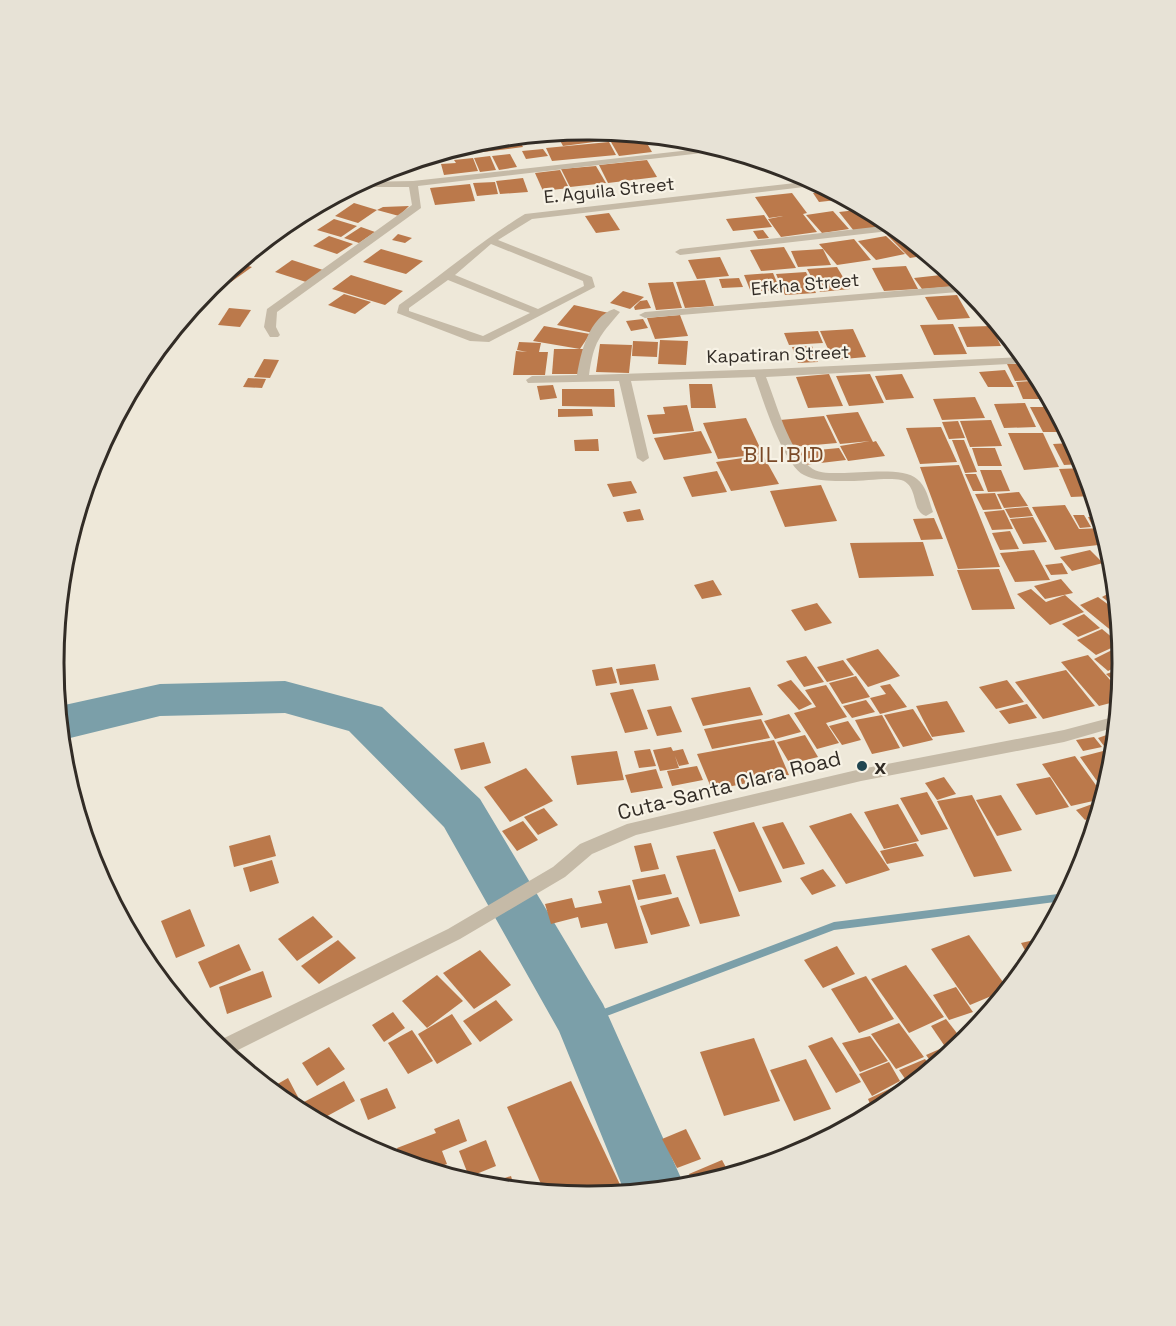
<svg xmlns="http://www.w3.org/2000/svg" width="1176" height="1326" font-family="'Space Grotesk',sans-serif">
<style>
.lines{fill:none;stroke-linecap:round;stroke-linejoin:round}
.stream{fill:#7b9fa9;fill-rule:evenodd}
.river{fill:#7b9fa9;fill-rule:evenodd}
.building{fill:#bb794b}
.minor{fill:#c5baa7;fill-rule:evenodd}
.poi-dot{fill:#204550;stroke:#f7f2e5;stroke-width:2}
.labels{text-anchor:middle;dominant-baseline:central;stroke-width:4.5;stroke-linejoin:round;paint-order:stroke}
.far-street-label{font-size:18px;fill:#322c26;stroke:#f7f2e5}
.poi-label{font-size:21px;font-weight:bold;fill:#322c26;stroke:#f7f2e5;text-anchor:start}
.street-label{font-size:21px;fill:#322c26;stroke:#f7f2e5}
.neighbourhood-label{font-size:22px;letter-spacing:1.5px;fill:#7a4927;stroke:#f7f2e5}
.rim{fill:none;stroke:#322c26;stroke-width:3}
</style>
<rect width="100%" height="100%" fill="#eee8d9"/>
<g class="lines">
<path class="stream" d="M 1066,893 L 1067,894 L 1063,901 L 834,930 L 583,1025 L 580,1024 L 578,1021 L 580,1018 L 834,922 Z"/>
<path class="river" d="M 285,681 L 382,707 L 480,799 L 603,1004 L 685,1187 L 625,1193 L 559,1031 L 444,827 L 349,731 L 285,713 L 160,716 L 62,740 L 60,706 L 160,684 Z"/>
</g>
<g class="building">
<path d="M 588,129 L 640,134 L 641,136 L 563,146 L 557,135 L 550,136 L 549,133 L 574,130 L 576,133 L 578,133 L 576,130 Z"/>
<path d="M 517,136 L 523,147 L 475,153 L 471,143 L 484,139 Z"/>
<path d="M 644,138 L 652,152 L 619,156 L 611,142 Z"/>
<path d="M 609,142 L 616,155 L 552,161 L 546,148 Z"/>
<path d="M 469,144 L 472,152 L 441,155 L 440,152 Z"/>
<path d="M 543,149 L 548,156 L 526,159 L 522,151 Z"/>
<path d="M 439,153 L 441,160 L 407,164 L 407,163 Z"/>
<path d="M 510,154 L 517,167 L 499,170 L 492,156 Z"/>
<path d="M 490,156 L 496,170 L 480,172 L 474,158 Z"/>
<path d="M 752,157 L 780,166 L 760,168 Z"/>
<path d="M 473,158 L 478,171 L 444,175 L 441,164 L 456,163 L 454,160 Z"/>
<path d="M 647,160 L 657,177 L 608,183 L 599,165 Z"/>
<path d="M 596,166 L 606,183 L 570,187 L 561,169 Z"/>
<path d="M 560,170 L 569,188 L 543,191 L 535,173 Z"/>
<path d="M 523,178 L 528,192 L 500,194 L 496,181 Z"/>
<path d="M 495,182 L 498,194 L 477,196 L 473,183 Z"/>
<path d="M 470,184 L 475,201 L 435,205 L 430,188 Z"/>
<path d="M 345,190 L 351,192 L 337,202 L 329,199 Z"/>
<path d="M 831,191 L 837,200 L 819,202 L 813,193 Z"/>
<path d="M 792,193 L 807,213 L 803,214 L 817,232 L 781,237 L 768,219 L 783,216 L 769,218 L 755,197 Z"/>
<path d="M 836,193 L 862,207 L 848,209 Z"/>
<path d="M 325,201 L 333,203 L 318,213 L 307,211 Z"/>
<path d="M 354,203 L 377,210 L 358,223 L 335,216 Z"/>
<path d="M 409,206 L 399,216 L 377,210 L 383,207 Z"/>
<path d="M 865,209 L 883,218 L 890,227 L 854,231 L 839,212 Z"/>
<path d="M 833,211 L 849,229 L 822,233 L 806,215 Z"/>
<path d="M 609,213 L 620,230 L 596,233 L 585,216 Z"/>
<path d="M 764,215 L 772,227 L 733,231 L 726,219 Z"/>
<path d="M 334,219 L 357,226 L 341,237 L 317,230 Z"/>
<path d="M 361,227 L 375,232 L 359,243 L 344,238 Z"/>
<path d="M 763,230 L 769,238 L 758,239 L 753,231 Z"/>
<path d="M 901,232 L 928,255 L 910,258 L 887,235 Z"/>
<path d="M 398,234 L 412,238 L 405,243 L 392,240 Z"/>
<path d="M 329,236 L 353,244 L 337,254 L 313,246 Z"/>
<path d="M 886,236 L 905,254 L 876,260 L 858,241 Z"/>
<path d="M 854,239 L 871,260 L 837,265 L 819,244 Z"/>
<path d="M 784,247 L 796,268 L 761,271 L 750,250 Z"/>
<path d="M 381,249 L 423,261 L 406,274 L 363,262 Z"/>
<path d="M 823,249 L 831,265 L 798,267 L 791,251 Z"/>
<path d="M 720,257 L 729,276 L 697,279 L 688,260 Z"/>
<path d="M 292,260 L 323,270 L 306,282 L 275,272 Z"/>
<path d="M 237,263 L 252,267 L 231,282 L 219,278 Z"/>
<path d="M 906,266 L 918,289 L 884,291 L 872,268 Z"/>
<path d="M 837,267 L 850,289 L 820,292 L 807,269 Z"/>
<path d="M 806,272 L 816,293 L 785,295 L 776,274 Z"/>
<path d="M 773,273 L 780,290 L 751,292 L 744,275 Z"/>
<path d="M 950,274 L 959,286 L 922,289 L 914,278 Z"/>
<path d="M 351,275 L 403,291 L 385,305 L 332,289 Z"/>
<path d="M 739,278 L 743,287 L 722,288 L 719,279 Z"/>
<path d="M 705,280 L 714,306 L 685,308 L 676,282 Z"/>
<path d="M 214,282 L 226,285 L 202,305 L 196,303 Z"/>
<path d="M 673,282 L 682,308 L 656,310 L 648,283 Z"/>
<path d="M 623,291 L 644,297 L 630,309 L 610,303 Z"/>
<path d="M 344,294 L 371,302 L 355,314 L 328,305 Z"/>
<path d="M 957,295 L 970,318 L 938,320 L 925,297 Z"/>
<path d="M 647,300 L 651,308 L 635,310 L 634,307 L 640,301 Z"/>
<path d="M 574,305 L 609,313 L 593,333 L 557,325 Z"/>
<path d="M 229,308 L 251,310 L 240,327 L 218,325 Z"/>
<path d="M 680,315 L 688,336 L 655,339 L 647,318 Z"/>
<path d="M 643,319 L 648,328 L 631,331 L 626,321 Z"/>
<path d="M 953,324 L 967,354 L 934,355 L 920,325 Z"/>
<path d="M 544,326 L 590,334 L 580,349 L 533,341 Z"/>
<path d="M 991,326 L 1001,346 L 967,347 L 958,327 Z"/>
<path d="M 853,329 L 866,357 L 833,360 L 820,331 Z"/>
<path d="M 818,331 L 823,343 L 789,345 L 784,333 Z"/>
<path d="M 660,340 L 688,341 L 686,365 L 658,364 Z"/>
<path d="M 633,341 L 658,342 L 657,357 L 632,356 Z"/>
<path d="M 519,342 L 541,343 L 539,352 L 548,352 L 545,375 L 513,375 L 516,351 L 527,352 L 517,350 Z"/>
<path d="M 600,344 L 632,345 L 629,373 L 596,372 Z"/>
<path d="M 812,346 L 818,362 L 798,363 L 792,347 Z"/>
<path d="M 554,349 L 583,349 L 582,374 L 552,374 Z"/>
<path d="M 264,359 L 279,360 L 270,378 L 254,377 Z"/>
<path d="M 1007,364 L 1025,364 L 1033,380 L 1015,381 Z"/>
<path d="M 1005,370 L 1014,387 L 988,387 L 979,372 Z"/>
<path d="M 829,374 L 843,406 L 808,408 L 796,377 Z"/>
<path d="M 870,374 L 884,403 L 849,406 L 836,376 Z"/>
<path d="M 902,374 L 914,398 L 886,400 L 875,376 Z"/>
<path d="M 248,378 L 266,379 L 262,388 L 243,387 Z"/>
<path d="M 1032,381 L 1044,399 L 1023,399 L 1016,382 Z"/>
<path d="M 689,384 L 712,384 L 716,408 L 691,408 Z"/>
<path d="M 553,385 L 557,398 L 540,400 L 537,386 Z"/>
<path d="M 562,389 L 614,389 L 615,407 L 562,406 Z"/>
<path d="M 975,397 L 985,418 L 942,420 L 933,399 Z"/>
<path d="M 1025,403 L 1036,427 L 1004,428 L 994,404 Z"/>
<path d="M 687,405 L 694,431 L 653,434 L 647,415 L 665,414 L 663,407 Z"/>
<path d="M 1030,407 L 1054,407 L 1067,432 L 1043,432 Z"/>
<path d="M 558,409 L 592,409 L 593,416 L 558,417 Z"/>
<path d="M 858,412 L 873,442 L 876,441 L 885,456 L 848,461 L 840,446 L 870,441 L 840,444 L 826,415 Z"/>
<path d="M 824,416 L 837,443 L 792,447 L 780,420 Z"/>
<path d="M 746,418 L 763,454 L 718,459 L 703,423 Z"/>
<path d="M 991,420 L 1002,446 L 970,447 L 960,421 Z"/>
<path d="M 958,421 L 965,438 L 949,439 L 942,422 Z"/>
<path d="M 941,427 L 957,462 L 920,464 L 906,428 Z"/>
<path d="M 701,431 L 712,453 L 664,460 L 654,438 Z"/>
<path d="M 1008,433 L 1043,433 L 1059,467 L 1024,470 Z"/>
<path d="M 598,439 L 599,451 L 575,451 L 574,440 Z"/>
<path d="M 952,440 L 964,440 L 977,472 L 965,473 Z"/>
<path d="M 1071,443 L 1082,464 L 1064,465 L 1053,444 Z"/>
<path d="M 839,448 L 846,460 L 804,465 L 797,452 Z"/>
<path d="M 972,448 L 995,448 L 1002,466 L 978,466 Z"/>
<path d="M 763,455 L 779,484 L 731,491 L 716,462 Z"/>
<path d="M 959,465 L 1000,567 L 958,569 L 920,467 Z"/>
<path d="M 1084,468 L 1093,496 L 1071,497 L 1059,469 Z"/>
<path d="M 980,470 L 1001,470 L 1010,491 L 988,492 Z"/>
<path d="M 717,471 L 727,492 L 692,497 L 683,477 Z"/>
<path d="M 965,474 L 976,474 L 984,491 L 973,491 Z"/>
<path d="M 631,481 L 637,493 L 613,497 L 607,484 Z"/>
<path d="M 821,485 L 837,521 L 785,527 L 770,491 Z"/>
<path d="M 1019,492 L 1028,506 L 1004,508 L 997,494 Z"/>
<path d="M 995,493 L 1002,509 L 983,510 L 975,494 Z"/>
<path d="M 1065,505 L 1079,529 L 1102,528 L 1107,544 L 1055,550 L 1032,507 Z"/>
<path d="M 1028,507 L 1033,516 L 1010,518 L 1005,509 Z"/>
<path d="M 640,509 L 644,520 L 627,522 L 623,512 Z"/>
<path d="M 1004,510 L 1013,529 L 992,530 L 984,512 Z"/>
<path d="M 1073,515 L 1084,515 L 1091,527 L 1080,528 Z"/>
<path d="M 1033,517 L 1047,542 L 1023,544 L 1010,519 Z"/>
<path d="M 1088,517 L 1099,517 L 1101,525 L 1092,525 Z"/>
<path d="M 934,518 L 943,539 L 921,540 L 913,519 Z"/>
<path d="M 1010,531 L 1019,549 L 1000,550 L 992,533 Z"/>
<path d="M 923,542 L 934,576 L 859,578 L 850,543 Z"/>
<path d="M 1034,550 L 1050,580 L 1015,582 L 1000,553 Z"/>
<path d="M 1090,550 L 1103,563 L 1072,571 L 1060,557 Z"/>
<path d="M 1062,563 L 1068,574 L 1051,575 L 1045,565 Z"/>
<path d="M 999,569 L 1015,609 L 972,610 L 957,570 Z"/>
<path d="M 1061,579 L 1073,593 L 1045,599 L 1034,586 Z"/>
<path d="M 713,580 L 722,595 L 702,599 L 694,585 Z"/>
<path d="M 1031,589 L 1046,602 L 1065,595 L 1084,612 L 1050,625 L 1017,594 Z"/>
<path d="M 1111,592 L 1115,595 L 1116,600 L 1110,603 L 1102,597 Z"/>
<path d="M 1098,597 L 1117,611 L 1119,637 L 1080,605 Z"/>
<path d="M 817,603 L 832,623 L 805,631 L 791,610 Z"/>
<path d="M 1084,614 L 1100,628 L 1078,637 L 1062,624 Z"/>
<path d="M 1102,629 L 1120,644 L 1096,655 L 1077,640 Z"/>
<path d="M 1120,646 L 1122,664 L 1108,671 L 1094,659 Z"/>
<path d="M 878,649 L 900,676 L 868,687 L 846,659 Z"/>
<path d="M 1088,655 L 1119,690 L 1118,701 L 1099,706 L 1061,662 Z"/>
<path d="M 806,656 L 824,682 L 804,687 L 786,661 Z"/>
<path d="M 843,660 L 854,675 L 827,682 L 817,667 Z"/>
<path d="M 655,664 L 659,680 L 620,685 L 616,669 Z"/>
<path d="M 612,667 L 617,683 L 596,686 L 592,670 Z"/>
<path d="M 1121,669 L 1120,687 L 1106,674 Z"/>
<path d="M 1066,670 L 1095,706 L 1043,719 L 1015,682 Z"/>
<path d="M 856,676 L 870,697 L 842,704 L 829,683 Z"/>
<path d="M 791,680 L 812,704 L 799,710 L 777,685 Z"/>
<path d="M 1007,680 L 1024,702 L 996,709 L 979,687 Z"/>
<path d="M 890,684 L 907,707 L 880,714 L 870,698 L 886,694 L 880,686 Z"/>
<path d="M 826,685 L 847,717 L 826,723 L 839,743 L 817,749 L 794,713 L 816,707 L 805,690 Z"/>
<path d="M 750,687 L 763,715 L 703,726 L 691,698 Z"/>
<path d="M 633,689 L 648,729 L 625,733 L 610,693 Z"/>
<path d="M 866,700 L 875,712 L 852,718 L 843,706 Z"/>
<path d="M 947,701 L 965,732 L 932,737 L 916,706 Z"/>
<path d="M 1027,704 L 1037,718 L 1009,724 L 999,711 Z"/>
<path d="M 671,706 L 682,732 L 657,736 L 647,710 Z"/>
<path d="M 913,709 L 933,740 L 903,747 L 884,715 Z"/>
<path d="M 789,714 L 801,732 L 775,739 L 764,721 Z"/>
<path d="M 882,715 L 900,748 L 872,754 L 855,720 Z"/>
<path d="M 761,719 L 770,738 L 712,749 L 704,729 Z"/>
<path d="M 848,721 L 861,740 L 842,745 L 829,726 Z"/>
<path d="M 1115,732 L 1112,768 L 1104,791 L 1080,757 L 1107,750 L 1098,738 Z"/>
<path d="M 805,735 L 818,757 L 790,764 L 777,742 Z"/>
<path d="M 1094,737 L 1102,747 L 1083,751 L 1076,740 Z"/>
<path d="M 774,740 L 789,775 L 712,790 L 697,754 Z"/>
<path d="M 484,742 L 491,763 L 461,770 L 454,749 Z"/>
<path d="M 671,747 L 673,751 L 683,749 L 689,764 L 679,766 L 675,756 L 679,768 L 660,771 L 653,750 Z"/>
<path d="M 650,749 L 656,766 L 639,768 L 634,751 Z"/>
<path d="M 617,751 L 624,780 L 577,785 L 571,756 Z"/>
<path d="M 1075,756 L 1103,795 L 1102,799 L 1071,806 L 1042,764 Z"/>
<path d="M 697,766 L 703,780 L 672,786 L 667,771 Z"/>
<path d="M 526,768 L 553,801 L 510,822 L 484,787 Z"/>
<path d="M 656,769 L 663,788 L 631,793 L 625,775 Z"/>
<path d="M 944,777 L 956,794 L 937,800 L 925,783 Z"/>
<path d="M 1050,777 L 1069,807 L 1036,815 L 1016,784 Z"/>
<path d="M 927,792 L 948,829 L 921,835 L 900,798 Z"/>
<path d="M 972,795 L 1012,871 L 974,877 L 937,801 Z"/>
<path d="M 1001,795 L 1022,830 L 997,836 L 976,800 Z"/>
<path d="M 1095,803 L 1099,808 L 1097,815 L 1085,820 L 1076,810 Z"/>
<path d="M 898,804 L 919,841 L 884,849 L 864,812 Z"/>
<path d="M 544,808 L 558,825 L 538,835 L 524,817 Z"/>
<path d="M 851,813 L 890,870 L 846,884 L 809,826 Z"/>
<path d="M 523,821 L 538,840 L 517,851 L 502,831 Z"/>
<path d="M 754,822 L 782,882 L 739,892 L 713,832 Z"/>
<path d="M 783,822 L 805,864 L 783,869 L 762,827 Z"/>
<path d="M 270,835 L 276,856 L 234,867 L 229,846 Z"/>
<path d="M 651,843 L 659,869 L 641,872 L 634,846 Z"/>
<path d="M 916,843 L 924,856 L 887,864 L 880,851 Z"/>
<path d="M 715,849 L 740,916 L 700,924 L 676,856 Z"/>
<path d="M 272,860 L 279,883 L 250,892 L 243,868 Z"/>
<path d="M 823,869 L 836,886 L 812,895 L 800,878 Z"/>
<path d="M 665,874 L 672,894 L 638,900 L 632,880 Z"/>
<path d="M 630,885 L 648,943 L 615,949 L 607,923 L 581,928 L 578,917 L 551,924 L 545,904 L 572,898 L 575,908 L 602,903 L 598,891 Z"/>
<path d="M 678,897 L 690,926 L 651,935 L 640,906 Z"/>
<path d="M 190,909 L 205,946 L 176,958 L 161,921 Z"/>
<path d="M 313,916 L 333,937 L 297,961 L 278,939 Z"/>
<path d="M 969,935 L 1008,989 L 970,1005 L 931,949 Z"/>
<path d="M 338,940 L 356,958 L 319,984 L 301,966 Z"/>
<path d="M 1034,940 L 1038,948 L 1035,954 L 1028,956 L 1021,943 Z"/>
<path d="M 239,944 L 251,970 L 210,988 L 198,962 Z"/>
<path d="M 837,946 L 855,974 L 823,988 L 804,960 Z"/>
<path d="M 480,950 L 511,985 L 474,1009 L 443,973 Z"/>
<path d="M 906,965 L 944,1017 L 909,1033 L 871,979 Z"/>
<path d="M 1024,966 L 1025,968 L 1014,981 L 1008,973 Z"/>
<path d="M 263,971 L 272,997 L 227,1014 L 219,987 Z"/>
<path d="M 437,975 L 463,1001 L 427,1028 L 402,1001 Z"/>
<path d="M 866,976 L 894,1019 L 859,1033 L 831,989 Z"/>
<path d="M 956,987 L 973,1012 L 949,1020 L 933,995 Z"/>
<path d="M 496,1000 L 513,1020 L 480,1042 L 463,1021 Z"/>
<path d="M 393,1012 L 405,1028 L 384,1042 L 372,1025 Z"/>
<path d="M 452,1014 L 472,1044 L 437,1064 L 418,1034 Z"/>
<path d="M 946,1019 L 963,1041 L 946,1048 L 931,1026 Z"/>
<path d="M 899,1023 L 924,1057 L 896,1069 L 871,1034 Z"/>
<path d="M 412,1030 L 433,1061 L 408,1074 L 388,1043 Z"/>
<path d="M 870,1036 L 888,1061 L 860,1072 L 842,1043 Z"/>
<path d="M 832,1037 L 861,1082 L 836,1093 L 808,1046 Z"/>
<path d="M 754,1038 L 780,1101 L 724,1116 L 700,1052 Z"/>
<path d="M 329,1047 L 345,1069 L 317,1086 L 302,1063 Z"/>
<path d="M 942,1048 L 947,1056 L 934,1066 L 926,1055 Z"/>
<path d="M 806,1059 L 831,1109 L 794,1121 L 770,1070 Z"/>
<path d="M 925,1059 L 932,1068 L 910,1086 L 899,1070 Z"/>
<path d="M 889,1062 L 900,1081 L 872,1096 L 859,1074 Z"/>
<path d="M 288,1078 L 298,1097 L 287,1103 L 280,1098 L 274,1086 Z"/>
<path d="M 344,1081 L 355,1101 L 318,1121 L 308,1116 L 302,1103 Z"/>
<path d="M 571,1081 L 624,1193 L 588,1197 L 545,1193 L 507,1107 Z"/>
<path d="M 902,1083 L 906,1090 L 874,1113 L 868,1099 Z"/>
<path d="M 387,1088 L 396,1108 L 368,1120 L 360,1099 Z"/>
<path d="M 459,1119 L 467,1141 L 442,1151 L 447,1164 L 430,1170 L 402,1162 L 397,1148 L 436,1133 L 434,1129 Z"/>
<path d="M 686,1129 L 701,1159 L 677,1168 L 662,1139 Z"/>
<path d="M 486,1140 L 496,1166 L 469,1177 L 459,1151 Z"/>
<path d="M 722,1160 L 730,1175 L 695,1186 L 689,1174 Z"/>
<path d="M 511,1176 L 515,1190 L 490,1187 L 489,1183 Z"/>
</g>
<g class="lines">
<g class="minor">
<path d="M 717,147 L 728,150 L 418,186 L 421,208 L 277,312 L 276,327 L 280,335 L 278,337 L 270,337 L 264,327 L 267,309 L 412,205 L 409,187 L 351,187 L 361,182 L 413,181 Z"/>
<path d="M 813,181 L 821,185 L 532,219 L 498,240 L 592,277 L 595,287 L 489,342 L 470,341 L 397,313 L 399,305 C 442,275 481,241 525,214 ZM 491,244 L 583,281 L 584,286 L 538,309 L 455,275 ZM 448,280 L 530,313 L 483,336 L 409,311 L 409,308 Z"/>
<path d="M 892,225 L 898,230 L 680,255 L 675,252 L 680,249 Z"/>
<path d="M 965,285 L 970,291 L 645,318 L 639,315 L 645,312 Z"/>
<path d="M 614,309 L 620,312 C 599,337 594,341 589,375 L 770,369 L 1024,357 L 1029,363 L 766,377 C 776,402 789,451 810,467 C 817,473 827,473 836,473 C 856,474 903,466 917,479 C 927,487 929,501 933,512 L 926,516 C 911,512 919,485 901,480 C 889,477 864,481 850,481 C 836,481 817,482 804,475 C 783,464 763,400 755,377 L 631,381 L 649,458 L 643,462 L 637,458 L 619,381 L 528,383 L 526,380 L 532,376 L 577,375 C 581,352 589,317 614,309 Z"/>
<path d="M 1117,716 L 1116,727 L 1064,742 L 861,781 L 636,835 L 592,854 L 565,877 L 460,939 L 228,1055 L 214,1043 L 448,929 L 553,867 L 580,844 L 627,824 L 861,769 L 1064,730 Z"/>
</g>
</g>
<circle class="poi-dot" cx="862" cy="766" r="6"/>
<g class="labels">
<g class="far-street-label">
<text transform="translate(609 190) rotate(-6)">E. Aguila Street</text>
<text transform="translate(805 284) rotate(-5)">Efkha Street</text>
<text transform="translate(778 354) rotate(-2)">Kapatiran Street</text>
</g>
<g class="poi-label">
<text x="874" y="766">x</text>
</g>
<g class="street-label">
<text transform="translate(729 785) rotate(-14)">Cuta-Santa Clara Road</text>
</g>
<g class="neighbourhood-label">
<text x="784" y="454">BILIBID</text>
</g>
</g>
<path d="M0 0H1176V1326H0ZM587 140H589A523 523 0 0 1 1112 663V663A523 523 0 0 1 589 1186H587A523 523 0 0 1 64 663V663A523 523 0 0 1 587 140Z" fill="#e7e2d6" fill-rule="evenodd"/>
<path class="rim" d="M587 140H589A523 523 0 0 1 1112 663V663A523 523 0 0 1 589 1186H587A523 523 0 0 1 64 663V663A523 523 0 0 1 587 140Z"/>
</svg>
